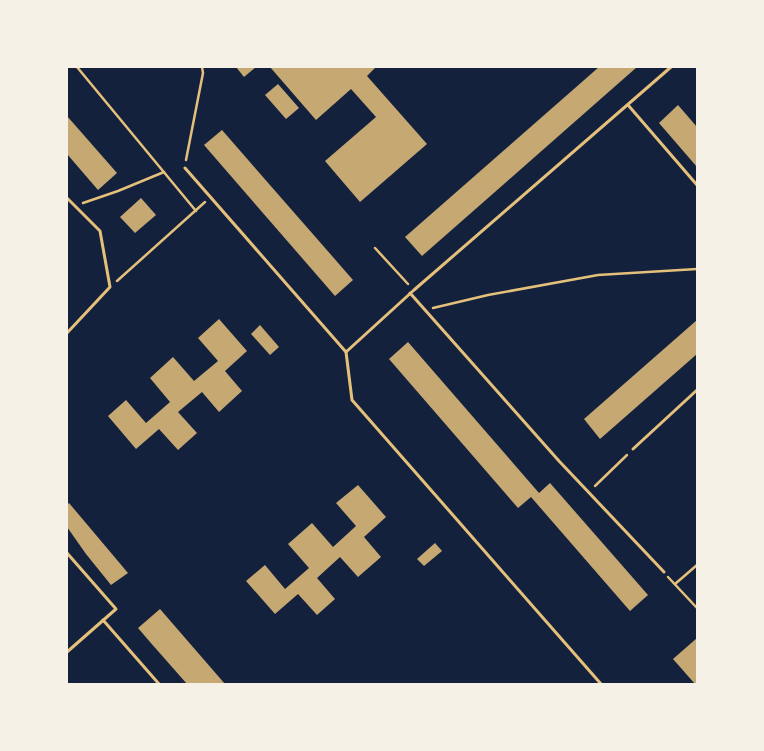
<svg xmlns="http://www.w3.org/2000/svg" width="764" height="751" font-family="Ubuntu,sans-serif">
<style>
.building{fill:#c6a872}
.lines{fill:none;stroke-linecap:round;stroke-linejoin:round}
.path{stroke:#e5c07b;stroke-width:2.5}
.service{stroke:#e5c07b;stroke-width:3}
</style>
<rect width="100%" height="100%" fill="#14213d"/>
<g class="building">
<path d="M 236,67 L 256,67 L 244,77 Z"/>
<path d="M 270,67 L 374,67 L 375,68 L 367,76 L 427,144 L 360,202 L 325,161 L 376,117 L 351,89 L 316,120 Z"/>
<path d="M 599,67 L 637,67 L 422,256 L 405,237 Z"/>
<path d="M 278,84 L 299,108 L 286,119 L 265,95 Z"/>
<path d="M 678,105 L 697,127 L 697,167 L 659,123 Z"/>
<path d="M 67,116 L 117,173 L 98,190 L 67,154 Z"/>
<path d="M 222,130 L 353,280 L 335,296 L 204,145 Z"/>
<path d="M 141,198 L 156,215 L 135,233 L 120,217 Z"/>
<path d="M 219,319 L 247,351 L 225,371 L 242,391 L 219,412 L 202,392 L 178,412 L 197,433 L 178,450 L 159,429 L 136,449 L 108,416 L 126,400 L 146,423 L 170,402 L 150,378 L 173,357 L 194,381 L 218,361 L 198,338 Z"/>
<path d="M 697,320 L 697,354 L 600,439 L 584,419 Z"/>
<path d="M 260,325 L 279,347 L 270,355 L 251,334 Z"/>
<path d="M 408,342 L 539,493 L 550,483 L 648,595 L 630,611 L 531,497 L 518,508 L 389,359 Z"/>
<path d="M 358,485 L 386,517 L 364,537 L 381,557 L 358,577 L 340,557 L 317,578 L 335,599 L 317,615 L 298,594 L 275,614 L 246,581 L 265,565 L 285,589 L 309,568 L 288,544 L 312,523 L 333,547 L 356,526 L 336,503 Z"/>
<path d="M 69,503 L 128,573 L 111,585 L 86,554 L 67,527 L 67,505 Z"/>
<path d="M 435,543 L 442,551 L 424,566 L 417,559 Z"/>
<path d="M 160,609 L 225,684 L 187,684 L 150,642 L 138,628 Z"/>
<path d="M 697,638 L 697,684 L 695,684 L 673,659 Z"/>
</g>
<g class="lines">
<g class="path">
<path d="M 77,67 L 196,211"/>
<path d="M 186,160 L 203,73 L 202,67"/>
<path d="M 83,203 L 118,191 L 164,172"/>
<path d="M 375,248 L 408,284"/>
<path d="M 117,281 L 205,202"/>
<path d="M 433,308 L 488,295 L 598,275 L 697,269"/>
<path d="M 595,486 L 627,455"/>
<path d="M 668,577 L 697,608"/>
<path d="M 675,584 L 697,565"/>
</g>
<g class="service">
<path d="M 628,105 L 697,185"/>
<path d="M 185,168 L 346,352 L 414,290 L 671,67"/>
<path d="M 67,198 L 100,231 L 110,287 L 67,333"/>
<path d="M 410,293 L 559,461 L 664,572"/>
<path d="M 346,352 L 352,400 L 601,684"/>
<path d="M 633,449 L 697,390"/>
<path d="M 67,553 L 116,609 L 67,652"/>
<path d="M 103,620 L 159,684"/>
</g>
</g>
<rect width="764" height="751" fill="none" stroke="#f6f1e7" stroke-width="136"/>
</svg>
